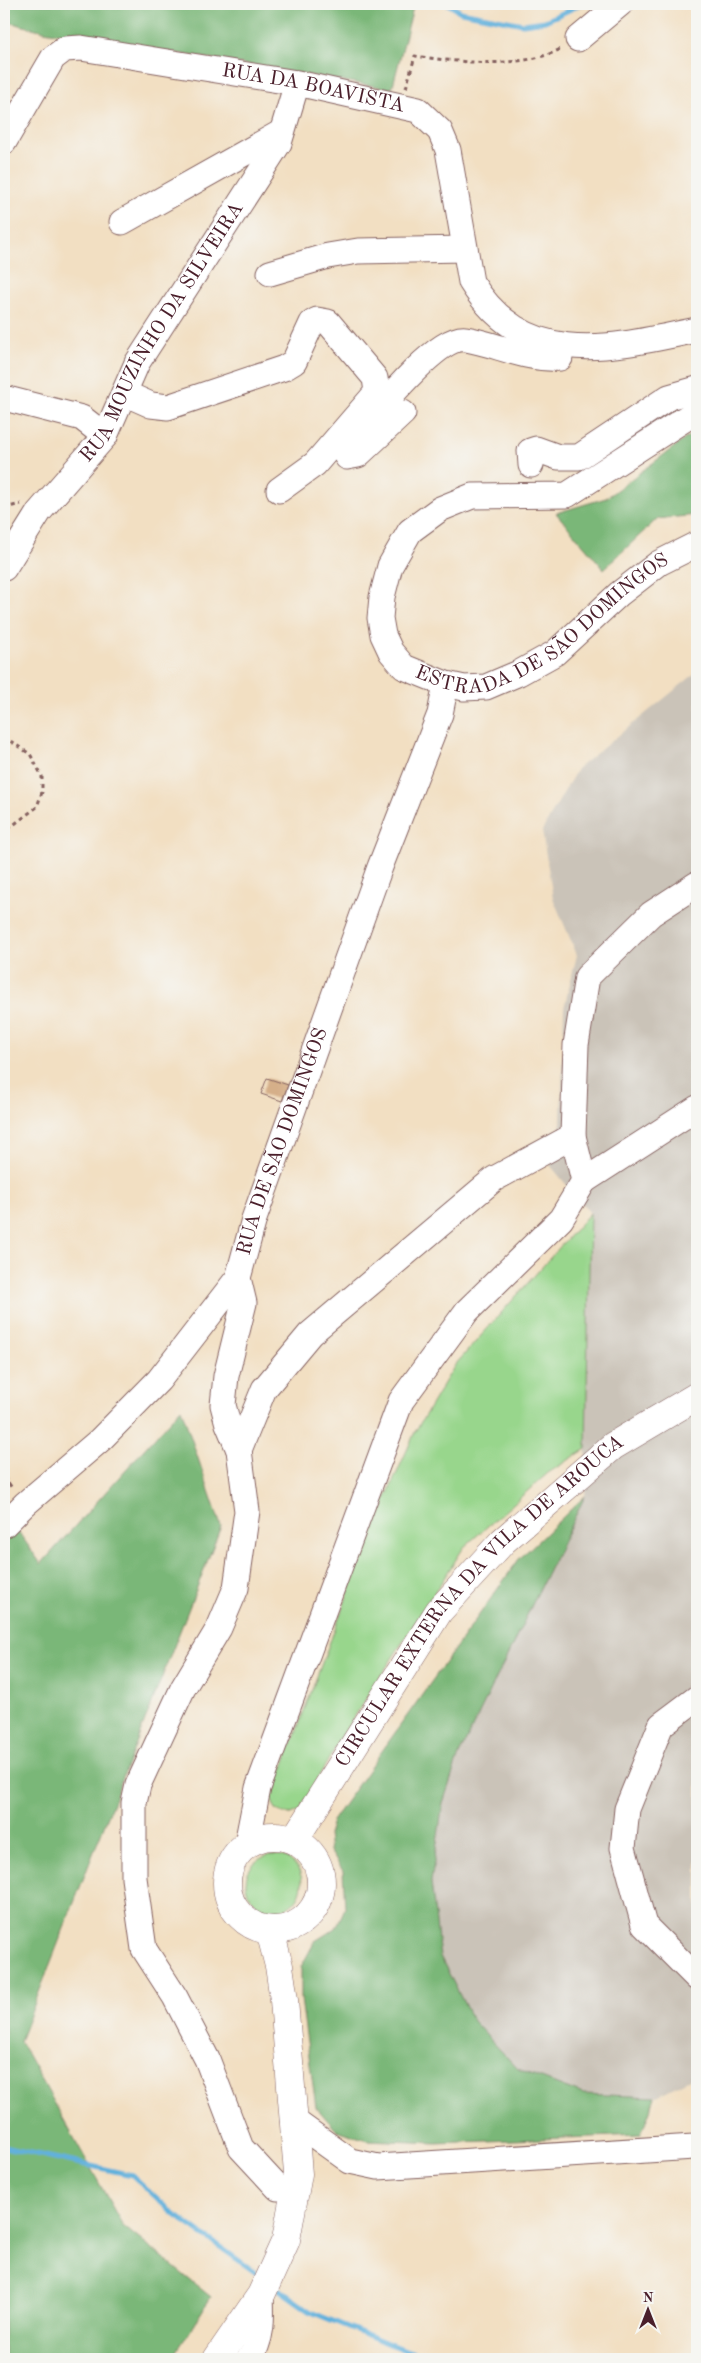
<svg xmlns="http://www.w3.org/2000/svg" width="701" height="2363" font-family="'Old Standard TT',serif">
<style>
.industrial{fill:#cac3b8}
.green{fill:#98d68c;stroke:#717a5c}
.forest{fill:#7ab778;stroke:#626b52}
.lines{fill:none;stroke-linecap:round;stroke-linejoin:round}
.stream{stroke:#62b1dc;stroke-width:5}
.building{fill:#d5af89}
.minor-casing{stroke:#856260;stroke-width:27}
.major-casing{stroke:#856260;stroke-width:29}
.path{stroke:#856260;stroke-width:3;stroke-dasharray:4 4;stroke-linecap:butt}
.minor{stroke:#fff;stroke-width:25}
.major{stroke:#fff;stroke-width:28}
.labels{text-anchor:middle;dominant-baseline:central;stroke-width:4;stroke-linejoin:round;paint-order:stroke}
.street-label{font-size:20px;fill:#4a1f2b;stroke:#f6f6f2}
</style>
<rect width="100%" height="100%" fill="#f6f6f2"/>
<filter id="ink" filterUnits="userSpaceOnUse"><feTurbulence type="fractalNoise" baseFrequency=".02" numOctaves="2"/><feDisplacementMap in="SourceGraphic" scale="10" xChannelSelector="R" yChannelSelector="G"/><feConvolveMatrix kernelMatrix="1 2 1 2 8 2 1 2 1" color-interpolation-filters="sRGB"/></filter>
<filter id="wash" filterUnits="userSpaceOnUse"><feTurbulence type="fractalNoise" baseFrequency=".0096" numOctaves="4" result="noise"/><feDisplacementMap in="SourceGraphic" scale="20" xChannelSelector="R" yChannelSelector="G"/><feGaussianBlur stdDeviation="1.12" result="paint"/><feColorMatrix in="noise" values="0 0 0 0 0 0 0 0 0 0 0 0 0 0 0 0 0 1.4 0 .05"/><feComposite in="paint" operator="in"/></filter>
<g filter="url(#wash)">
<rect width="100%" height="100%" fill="#f2dfc2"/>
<path class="industrial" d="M 697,672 L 697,2075 L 655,2097 L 583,2094 L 518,2069 L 473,2021 L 440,1956 L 431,1882 L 443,1803 L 459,1755 L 585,1496 L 590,1213 L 550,1165 L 561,1123 L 564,1008 L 577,955 L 553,898 L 542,831 L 577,769 Z"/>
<g class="green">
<path d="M 590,1213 L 586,1449 L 548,1473 L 464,1547 L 342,1736 L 299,1811 L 289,1815 L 276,1810 L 271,1799 L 373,1527 L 415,1432 L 455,1365 Z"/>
<circle cx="274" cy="1883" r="28"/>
</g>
<g class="forest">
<path d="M 4,4 L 414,4 L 392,89 L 44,31 L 4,21 Z"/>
<path d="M 697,430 L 697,515 L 657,519 L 604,569 L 556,513 L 606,498 Z"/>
<path d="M 181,1408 L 221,1526 L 20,2041 L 123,2226 L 211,2297 L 172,2359 L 4,2359 L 4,1511 L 41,1564 Z"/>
<path d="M 585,1496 L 459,1755 L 443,1803 L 431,1882 L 440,1956 L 473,2021 L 518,2069 L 583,2094 L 655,2097 L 641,2135 L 436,2143 L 367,2140 L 336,2130 L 316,2107 L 301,1999 L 301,1967 L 315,1941 L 336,1928 L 345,1908 L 343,1871 L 330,1851 L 328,1835 L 332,1821 L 519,1559 Z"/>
</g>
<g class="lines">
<g class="stream">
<path d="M 448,4 L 461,12 L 523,24 L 545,21 L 582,4"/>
<path d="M 4,2147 L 132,2175 L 174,2214 L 255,2272"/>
<path d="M 280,2290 L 311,2312 L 402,2349 L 433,2359"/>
</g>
</g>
<g id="blocks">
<path class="building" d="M 267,1078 L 288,1085 L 282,1101 L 261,1094 Z"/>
</g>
</g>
<g filter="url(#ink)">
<use href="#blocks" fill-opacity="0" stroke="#856260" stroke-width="1"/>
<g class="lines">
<g class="minor-casing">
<g id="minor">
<path d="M 578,39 L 620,4"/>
<path id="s1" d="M 4,142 L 53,58 L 65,49 L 81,48 L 297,83 L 418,110 L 440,131 L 448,150 L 471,282 C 526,371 611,348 697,330"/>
<path d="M 122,222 L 282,132"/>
<path d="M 270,273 L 328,256 L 358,251 L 465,249"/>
<path d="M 124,393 L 151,405 L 168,407 L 284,368 L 294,362 L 312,323 L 317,320 L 328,322 L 375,378 L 377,392 L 315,464 L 279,490"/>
<path d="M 4,398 L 82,418 L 105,436"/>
<path id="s2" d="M 697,411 L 567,495 L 472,496 L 440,509 L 410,531 L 390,566 L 382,597 L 380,618 L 383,635 L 391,652 L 404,667 L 446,684 L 464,688 L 486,687 L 519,673 L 555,653 L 619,594 L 659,563 L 697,544"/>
<path d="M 403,413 L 358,455 L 347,457 L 344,452 L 346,447 C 367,424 436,334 466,339 C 496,344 529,361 560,358"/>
<path d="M 531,465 L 530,451 L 536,449 L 558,457 L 579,457 L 669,397 L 697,389"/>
<path id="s3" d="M 4,568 L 39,512 L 105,436 L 137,363 L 279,143 L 297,83"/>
<path d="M 584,1181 L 697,1108"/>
<path d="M 238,1278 L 244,1303 L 226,1376 L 223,1405 L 228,1424 L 239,1450 L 247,1511 L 236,1588 L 219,1628 L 183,1688 L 138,1785 L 134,1803 L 134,1878 L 144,1949 L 175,1997 L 207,2059 L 241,2148 L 278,2188"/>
<path d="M 239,1450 L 264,1389 L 310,1334 L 494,1179 L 573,1136"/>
<path id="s4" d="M 4,1525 L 25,1504 L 100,1440 L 159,1380 L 238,1278 L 254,1219 L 380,867 L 440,714 L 446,684"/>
<path d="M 697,1698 L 661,1725 L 627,1809 L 623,1848 L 644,1925 L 697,1978"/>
<path d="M 247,1844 L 258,1788 L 401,1401 L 467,1311 L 561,1219 L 584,1181 L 573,1136 L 576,1045 L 587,977 L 651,914 L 697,884"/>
<path d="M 293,2120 L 350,2161 L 378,2167 L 694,2147"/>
<path d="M 249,2359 C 263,2340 262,2318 261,2295"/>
</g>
</g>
<g class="major-casing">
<g id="major">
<circle cx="274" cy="1883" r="47"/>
<path id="s5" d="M 294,1840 L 439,1611 L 503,1541 L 613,1446 L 697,1396"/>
<path d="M 217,2359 L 261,2295 L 286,2240 L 298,2174 L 284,2000 L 279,1966 L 270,1931"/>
</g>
</g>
<g class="path">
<path d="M 406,88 L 415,56 C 456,62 525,70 562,48"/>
<path d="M 4,508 L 21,504"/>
<path d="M 4,737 L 30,754 L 42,776 L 42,792 L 37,807 L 4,832"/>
<path d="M 4,1477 L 12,1488"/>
</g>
<use href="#minor" class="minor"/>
<use href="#major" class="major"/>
</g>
</g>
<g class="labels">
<g class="street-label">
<text stroke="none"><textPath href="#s1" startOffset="364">RUA DA BOAVISTA</textPath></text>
<text stroke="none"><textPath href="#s3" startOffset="285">RUA MOUZINHO DA SILVEIRA</textPath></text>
<text stroke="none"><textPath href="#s2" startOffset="632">ESTRADA DE SÃO DOMINGOS</textPath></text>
<text stroke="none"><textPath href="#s4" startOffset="485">RUA DE SÃO DOMINGOS</textPath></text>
<text stroke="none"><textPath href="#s5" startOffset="305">CIRCULAR EXTERNA DA VILA DE AROUCA</textPath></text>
</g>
</g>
<rect width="701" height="2363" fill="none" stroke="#f6f6f2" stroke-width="20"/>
<g transform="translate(648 2310)" stroke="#f6f6f2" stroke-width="4" paint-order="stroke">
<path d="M0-4L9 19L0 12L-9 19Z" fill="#4a1f2b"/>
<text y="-8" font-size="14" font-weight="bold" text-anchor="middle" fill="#4a1f2b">N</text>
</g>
</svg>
